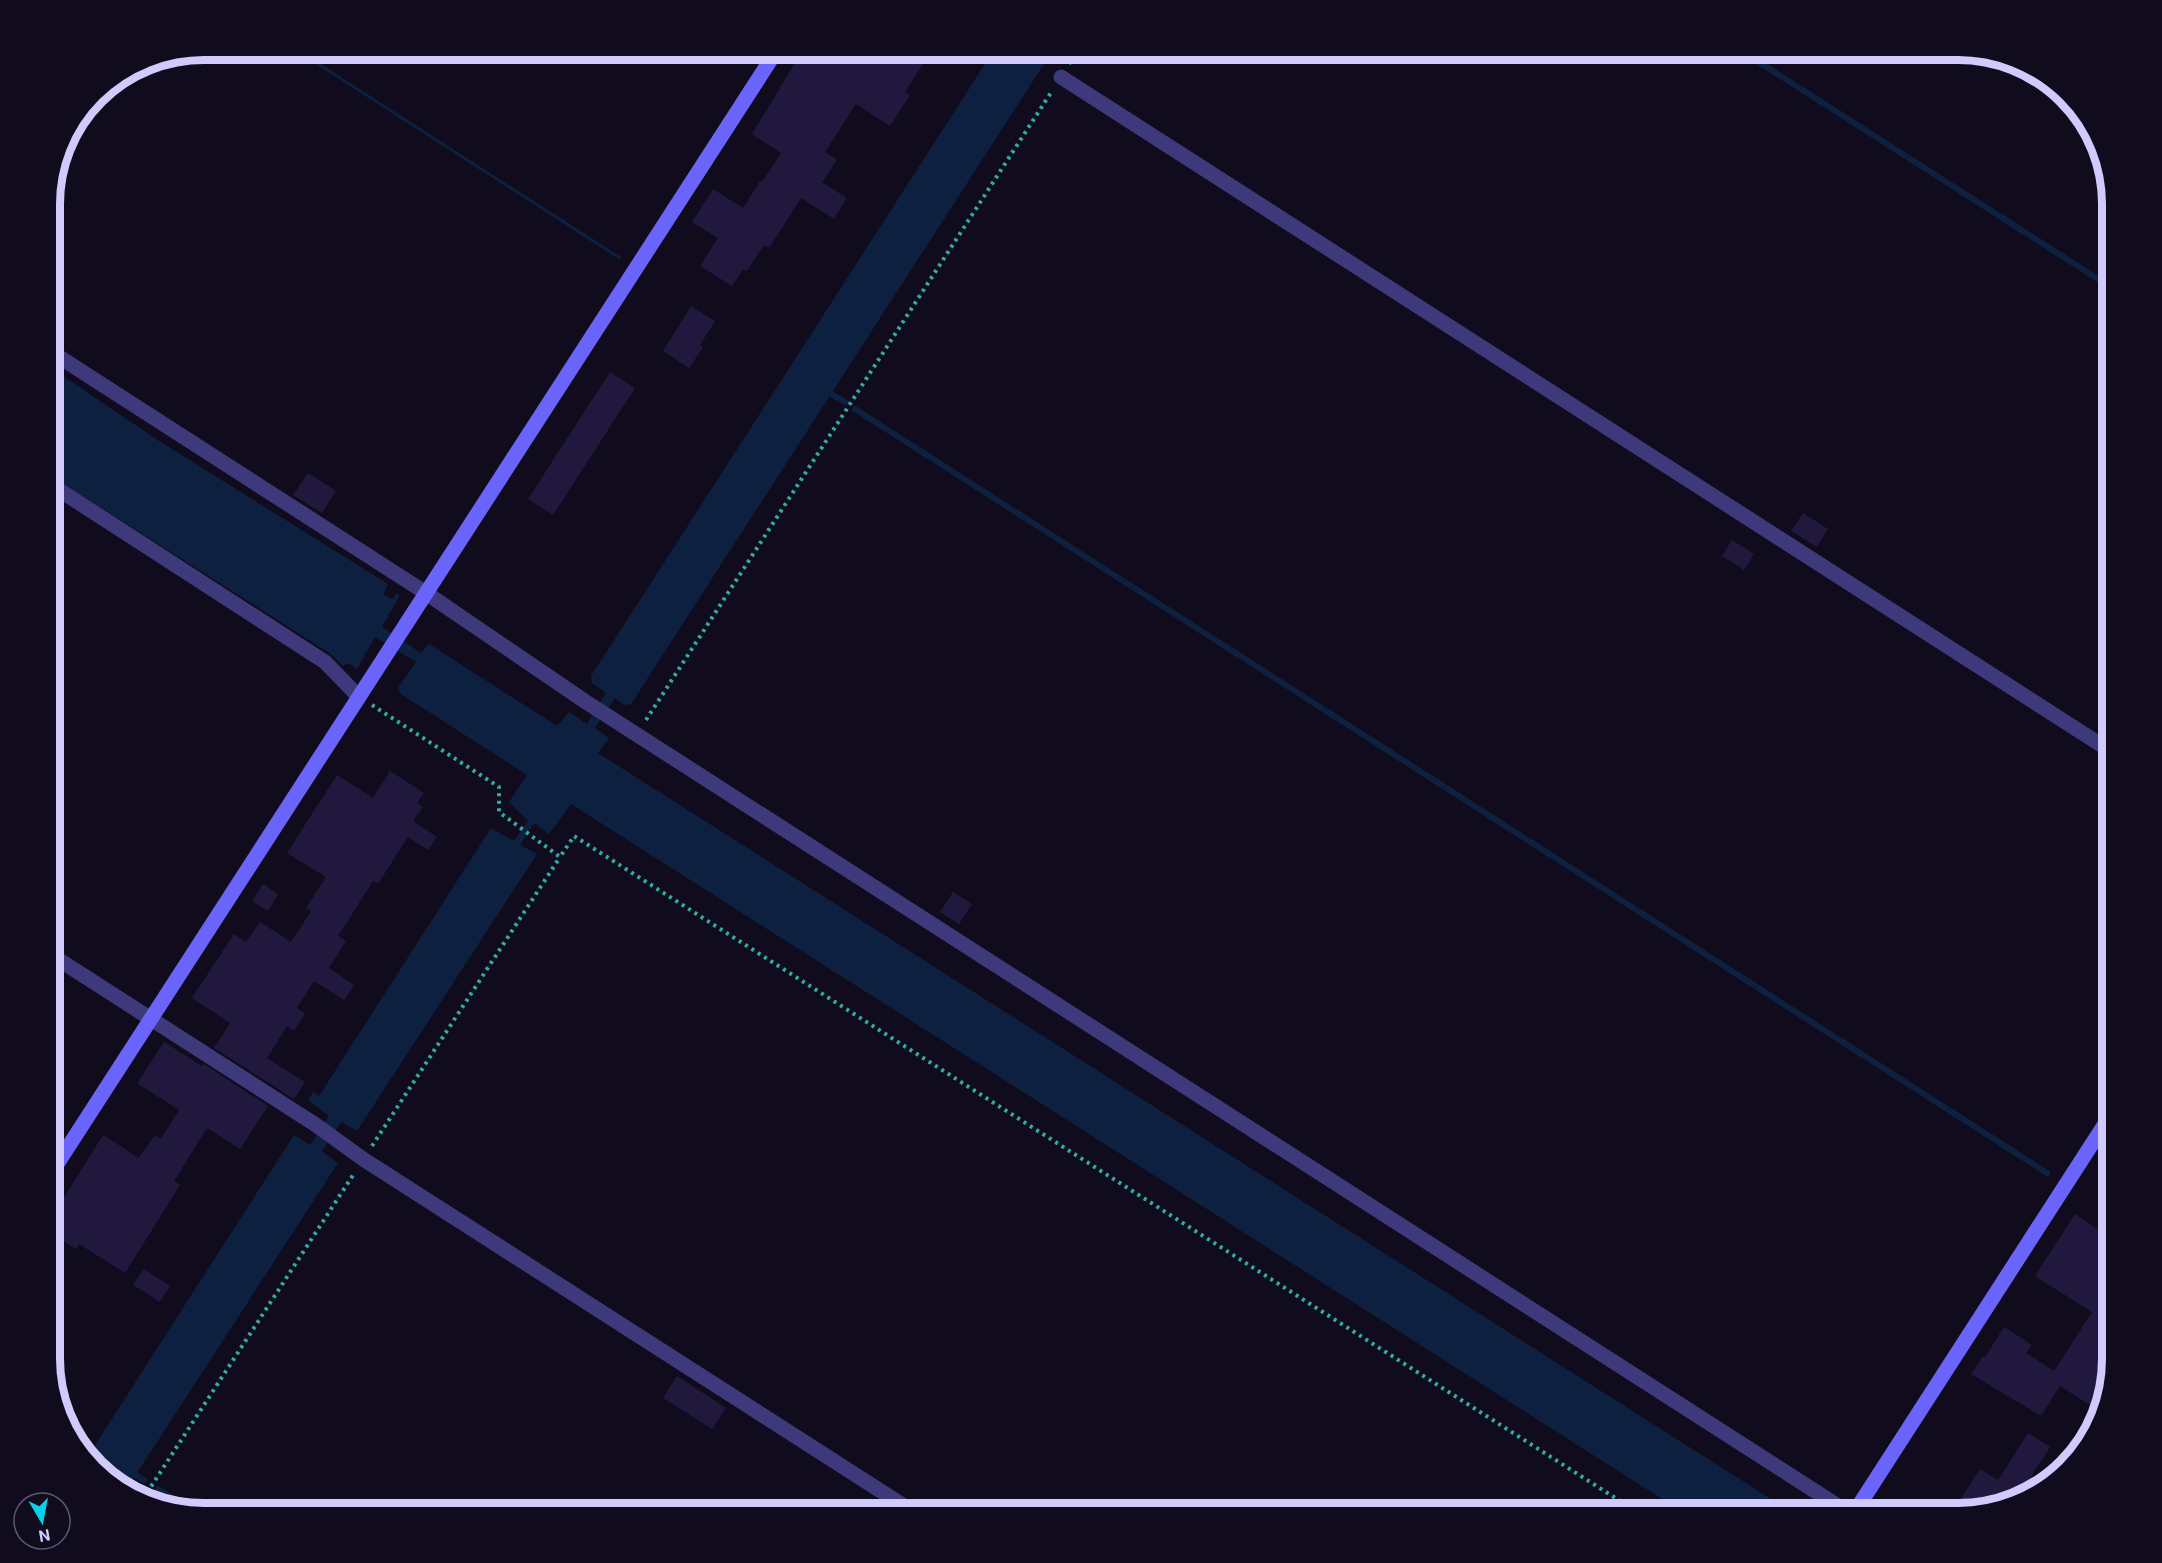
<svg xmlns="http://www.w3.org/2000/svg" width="2162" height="1563" font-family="Roboto,sans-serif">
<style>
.water{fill:#0d2040}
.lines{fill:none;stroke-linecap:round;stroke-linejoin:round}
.stream{stroke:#0d2040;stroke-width:6}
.building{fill:#21193d}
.path{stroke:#30aba6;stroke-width:4;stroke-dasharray:3 4.5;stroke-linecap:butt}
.street{stroke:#3d397b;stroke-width:15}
.secondary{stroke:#6b64fa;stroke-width:15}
.rim{fill:none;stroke:#d1cafd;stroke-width:8}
</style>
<rect width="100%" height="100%" fill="#100c1d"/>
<g class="water">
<path d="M 294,50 L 299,50 L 621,257 L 620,260 Z"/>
<path d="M 994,50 L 1053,50 L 631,704 L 624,705 L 615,698 L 595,728 L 609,738 L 598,753 L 1793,1513 L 1684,1513 L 571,804 L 549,834 L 534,823 L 520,845 L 537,854 L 357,1131 L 341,1122 L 322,1151 L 338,1163 L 126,1490 L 110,1482 L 88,1456 L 294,1135 L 310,1145 L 329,1116 L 308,1100 L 313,1092 L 319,1096 L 491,828 L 514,841 L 528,821 L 509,802 L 527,775 L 401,694 L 398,688 L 416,662 L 375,637 L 357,669 L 348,663 L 343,666 L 331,654 L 50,475 L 50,367 L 159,441 L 388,584 L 383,594 L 392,599 L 397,593 L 400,595 L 382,627 L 421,653 L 429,644 L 557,726 L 569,712 L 587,724 L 606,693 L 592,683 L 591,676 Z"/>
</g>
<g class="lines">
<g class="stream">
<path d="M 1740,50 L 2112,288"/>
<path d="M 831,394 L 845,402"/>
<path d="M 855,409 L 2047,1173"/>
<path d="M 136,1475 L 144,1480"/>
<path d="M 158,1489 L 194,1512"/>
</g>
</g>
<g class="building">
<path d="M 803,50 L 873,50 L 894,63 L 902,50 L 932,50 L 905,92 L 910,95 L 890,126 L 856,104 L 825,152 L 837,160 L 822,182 L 847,198 L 834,219 L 801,198 L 769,248 L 764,245 L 747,271 L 743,269 L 732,286 L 700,266 L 718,238 L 692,222 L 713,189 L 743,208 L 760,181 L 762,182 L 781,153 L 752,134 Z"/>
<path d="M 691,306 L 715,321 L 700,345 L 703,347 L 689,368 L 663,351 Z"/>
<path d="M 610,372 L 635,388 L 553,515 L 528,499 Z"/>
<path d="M 308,473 L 336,491 L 322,513 L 293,495 Z"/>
<path d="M 1803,513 L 1828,529 L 1817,547 L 1791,531 Z"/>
<path d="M 1732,540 L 1754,554 L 1744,570 L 1722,556 Z"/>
<path d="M 390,771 L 424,793 L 417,803 L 423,807 L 413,821 L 437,837 L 428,850 L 408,837 L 378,884 L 373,881 L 338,936 L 346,941 L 329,968 L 354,985 L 344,1000 L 314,981 L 297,1008 L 305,1013 L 294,1031 L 287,1026 L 267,1058 L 305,1082 L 294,1099 L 214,1048 L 230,1023 L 192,998 L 234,934 L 246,942 L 260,922 L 291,942 L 311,911 L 306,908 L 326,877 L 287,853 L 337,775 L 373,798 Z"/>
<path d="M 263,884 L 278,894 L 268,911 L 252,901 Z"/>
<path d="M 953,892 L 972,904 L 959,924 L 940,912 Z"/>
<path d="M 164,1042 L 202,1066 L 204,1064 L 268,1106 L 240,1149 L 207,1128 L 174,1181 L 180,1185 L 125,1273 L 79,1244 L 76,1249 L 50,1232 L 50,1220 L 103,1135 L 139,1158 L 155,1135 L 161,1139 L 179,1110 L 138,1084 L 138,1082 Z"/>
<path d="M 2075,1214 L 2112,1239 L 2112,1347 L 2099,1367 L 2110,1374 L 2104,1408 L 2102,1413 L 2060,1386 L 2041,1416 L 1971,1374 L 1983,1356 L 1985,1357 L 2004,1327 L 2032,1345 L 2026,1353 L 2054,1371 L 2092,1312 L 2035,1276 Z"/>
<path d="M 144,1269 L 170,1286 L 160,1302 L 133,1285 Z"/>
<path d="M 677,1376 L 726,1408 L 712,1429 L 663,1398 Z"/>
<path d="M 2028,1433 L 2050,1447 L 2016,1500 L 1951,1514 L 1980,1469 L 1998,1480 Z"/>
</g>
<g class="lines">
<g class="path">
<path d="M 1069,64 L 1078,50"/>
<path d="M 372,705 L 499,787 L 499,812 L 560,857 L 574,836 L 1639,1513"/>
<path d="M 646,720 L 1052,91"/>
<path d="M 372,1146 L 560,857"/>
<path d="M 143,1499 L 355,1172"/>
</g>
<g class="street">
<path d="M 1061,77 L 2112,752"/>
<path d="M 50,351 L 426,593 L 586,702 L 1849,1513"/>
<path d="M 50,484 L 325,662 L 359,697"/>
<path d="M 50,954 L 316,1125 L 363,1159 L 915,1513"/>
</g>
<g class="secondary">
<path d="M 50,1175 L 777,50"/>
<path d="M 1854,1513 L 2112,1113"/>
</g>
</g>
<path d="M0 0H2162V1563H0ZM204 60H1958A144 144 0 0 1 2102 204V1359A144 144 0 0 1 1958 1503H204A144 144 0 0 1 60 1359V204A144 144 0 0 1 204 60Z" fill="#100c1d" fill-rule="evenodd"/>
<path class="rim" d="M204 60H1958A144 144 0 0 1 2102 204V1359A144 144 0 0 1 1958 1503H204A144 144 0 0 1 60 1359V204A144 144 0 0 1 204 60Z"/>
<g transform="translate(42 1521) rotate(170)"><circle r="28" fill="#100c1d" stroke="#5d5877" stroke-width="1.5"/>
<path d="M0-4.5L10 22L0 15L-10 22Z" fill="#07d0ec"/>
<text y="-9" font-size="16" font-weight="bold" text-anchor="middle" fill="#d1cafd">N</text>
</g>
</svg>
